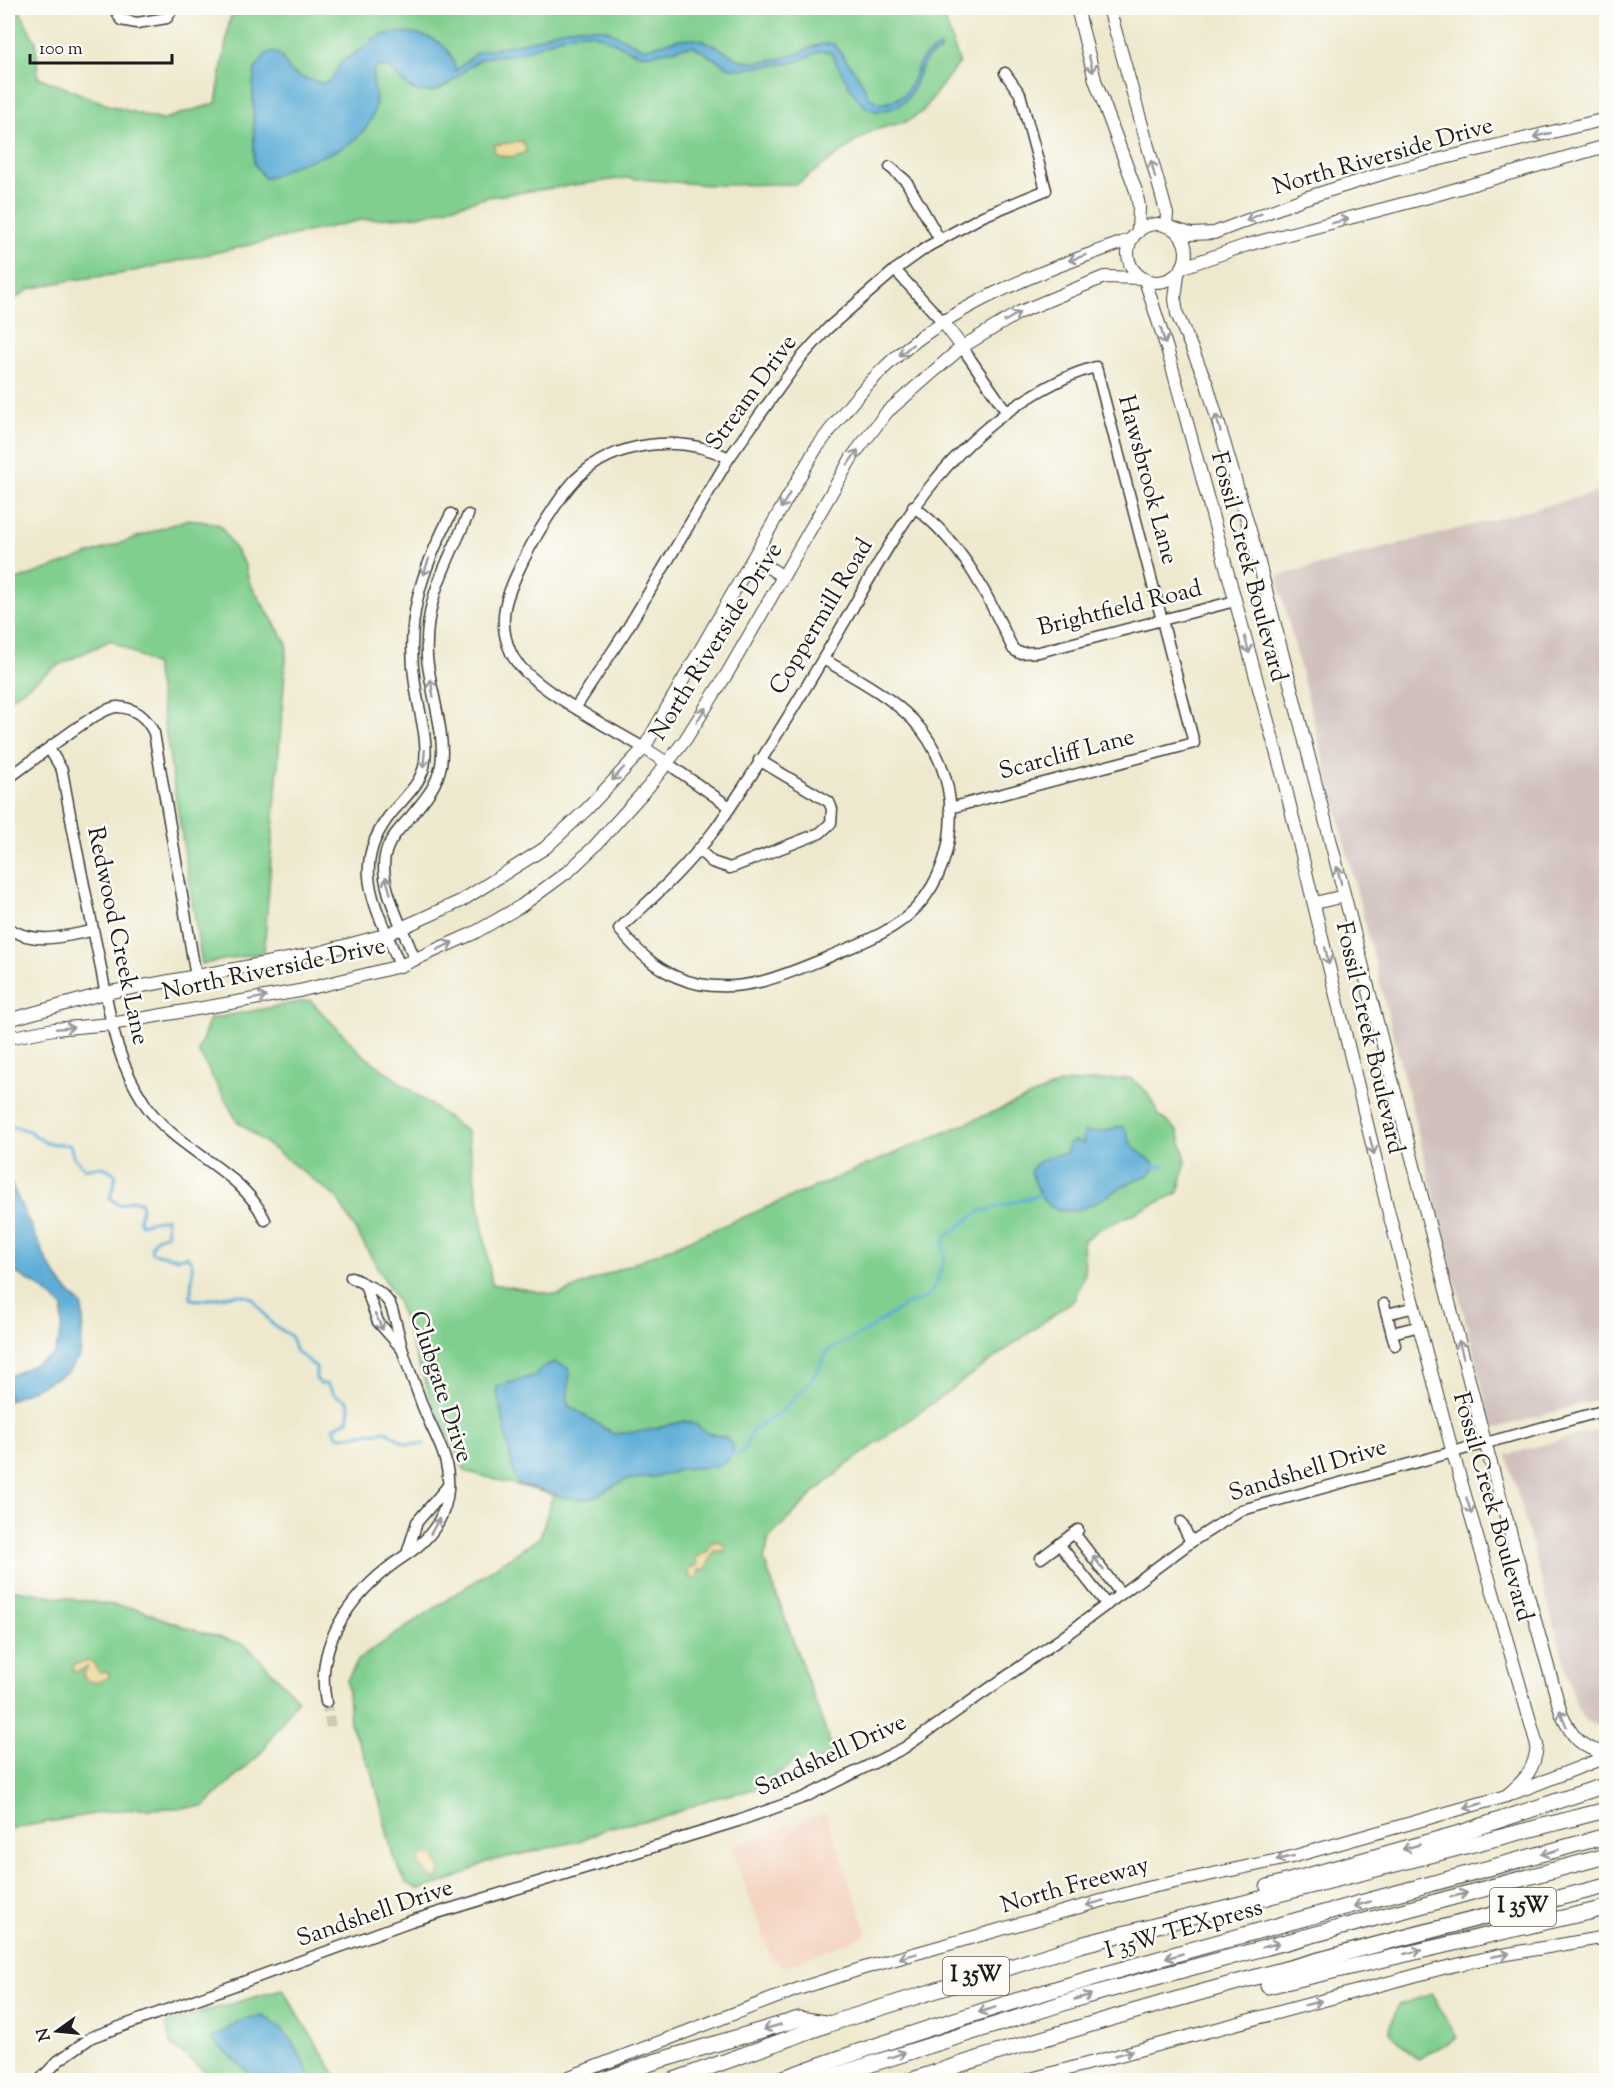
<svg xmlns="http://www.w3.org/2000/svg" width="1614" height="2088" font-family="'Sorts Mill Goudy',serif">
<style>
.built{fill:#f4d3c1}
.industrial{fill:#d0c0bc}
.green{fill:#80cf8f;stroke:#4e7656;stroke-width:1.5}
.sand{fill:#eeda9e;stroke:#857b5d;stroke-width:1.5}
.water{fill:#5dadd7;stroke:#3c647a;stroke-width:1.5}
.lines{fill:none;stroke-linecap:round;stroke-linejoin:round}
.stream{stroke:#5dadd7;stroke-width:3}
.minor-tunnel{stroke:#cecab3;stroke-width:10;stroke-dasharray:10 5;stroke-linecap:butt}
.minor-casing{stroke:#3c3b37;stroke-width:13}
.major-casing{stroke:#3c3b37;stroke-width:14}
.highway-casing{stroke:#3c3b37;stroke-width:17}
.minor{stroke:#fff;stroke-width:10}
.major{stroke:#fff;stroke-width:12}
.highway{stroke:#fff;stroke-width:15}
.oneway{stroke:#999}
.labels{text-anchor:middle;dominant-baseline:central;stroke-width:5;stroke-linejoin:round;paint-order:stroke}
.shield{fill:#fdfcf7;stroke:#605f5e;stroke-width:1.5}
.shield-label{font-size:22px;font-weight:bold;fill:#1c1c1c}
.street-label{font-size:24px;fill:#1c1c1c;stroke:#fdfcf7}
</style>
<rect width="100%" height="100%" fill="#fdfcf7"/>
<filter id="ink" filterUnits="userSpaceOnUse"><feTurbulence type="fractalNoise" baseFrequency=".0167" numOctaves="2"/><feDisplacementMap in="SourceGraphic" scale="12" xChannelSelector="R" yChannelSelector="G"/><feConvolveMatrix kernelMatrix="1 2 1 2 8 2 1 2 1" color-interpolation-filters="sRGB"/></filter>
<filter id="wash" filterUnits="userSpaceOnUse"><feTurbulence type="fractalNoise" baseFrequency=".008" numOctaves="4" result="noise"/><feDisplacementMap in="SourceGraphic" scale="24" xChannelSelector="R" yChannelSelector="G"/><feGaussianBlur stdDeviation="1.35" result="paint"/><feColorMatrix in="noise" values="0 0 0 0 0 0 0 0 0 0 0 0 0 0 0 0 0 1.4 0 .05"/><feComposite in="paint" operator="in"/></filter>
<g filter="url(#wash)">
<rect width="100%" height="100%" fill="#eee9ce"/>
<path class="built" d="M 825,1813 L 868,1934 L 784,1967 L 771,1958 L 731,1847 Z"/>
<g class="industrial">
<path d="M 1606,490 L 1606,1397 L 1493,1429 L 1277,576 Z"/>
<path d="M 1606,1427 L 1606,1729 L 1604,1729 L 1588,1722 L 1578,1711 L 1507,1455 Z"/>
</g>
<g class="green">
<path d="M 8,8 L 18,8 L 36,43 L 38,77 L 108,105 L 161,120 L 216,103 L 230,18 L 244,8 L 938,8 L 943,13 L 959,62 L 923,111 L 908,121 L 871,131 L 797,184 L 710,185 L 626,178 L 488,197 L 419,216 L 361,220 L 120,274 L 71,280 L 29,289 L 8,304 Z"/>
<path d="M 188,519 L 220,525 L 245,565 L 249,582 L 287,644 L 264,952 L 202,964 L 155,665 L 111,640 L 57,666 L 8,700 L 8,583 Z"/>
<path d="M 310,1000 L 362,1054 L 467,1132 L 492,1284 L 558,1295 L 1062,1083 L 1130,1078 L 1147,1092 L 1159,1115 L 1178,1131 L 1186,1161 L 1178,1193 L 1098,1230 L 1083,1241 L 1085,1273 L 1074,1300 L 851,1462 L 816,1491 L 769,1538 L 764,1560 L 835,1757 L 794,1763 L 755,1789 L 710,1799 L 662,1818 L 610,1827 L 579,1841 L 486,1862 L 456,1878 L 420,1890 L 406,1883 L 393,1856 L 373,1775 L 350,1723 L 347,1680 L 359,1659 L 540,1537 L 553,1495 L 465,1471 L 432,1403 L 397,1301 L 337,1198 L 237,1121 L 198,1051 L 210,1019 Z"/>
<path d="M 8,1589 L 138,1609 L 187,1628 L 246,1645 L 298,1699 L 260,1754 L 203,1807 L 116,1810 L 8,1829 Z"/>
<path d="M 282,1989 L 339,2080 L 216,2080 L 171,2045 L 166,2023 Z"/>
<path d="M 1432,1994 L 1457,2038 L 1418,2059 L 1389,2032 L 1398,2005 Z"/>
</g>
<g class="sand">
<path d="M 522,141 L 527,151 C 517,157 505,159 495,153 L 494,145 Z"/>
<path d="M 718,1541 L 725,1546 L 725,1551 L 714,1551 L 706,1569 L 699,1570 L 697,1578 L 690,1578 L 687,1570 L 697,1565 L 696,1557 L 707,1552 L 712,1542 Z"/>
<path d="M 91,1661 L 100,1673 L 108,1672 L 109,1677 C 102,1682 88,1685 83,1676 L 87,1667 L 76,1672 L 72,1670 L 75,1664 Z"/>
<path d="M 430,1854 L 435,1857 L 441,1870 L 438,1878 L 433,1880 L 418,1864 L 420,1857 Z"/>
</g>
<g class="water">
<path d="M 576,27 L 605,29 L 644,49 C 665,43 685,33 707,42 C 726,49 736,64 758,62 C 769,61 785,58 795,55 C 809,49 818,42 834,44 L 861,80 L 869,98 L 883,104 C 891,101 903,98 908,89 C 921,70 912,60 940,47 L 940,52 C 936,53 931,55 928,58 C 919,67 918,80 912,91 C 905,106 879,118 865,106 C 850,93 841,69 830,52 L 820,51 L 796,62 L 744,69 L 730,68 L 693,46 C 678,47 650,57 640,54 C 619,48 602,31 579,33 C 557,35 536,50 514,54 C 504,56 487,55 478,61 C 462,70 448,90 429,92 C 396,94 401,61 375,67 C 369,80 378,93 375,107 C 367,145 329,154 298,164 C 285,168 278,177 264,178 L 254,163 L 253,85 L 255,70 L 265,55 L 273,51 L 281,56 L 291,72 L 303,78 L 323,83 L 331,80 L 341,62 L 373,42 L 372,39 C 399,25 454,33 455,71 L 478,52 L 536,40 L 550,33 Z"/>
<path d="M 1122,1126 C 1129,1131 1126,1136 1131,1143 C 1137,1154 1151,1156 1156,1167 C 1149,1177 1143,1177 1133,1181 C 1109,1193 1079,1221 1051,1207 C 1040,1201 1037,1183 1030,1172 C 1038,1158 1052,1156 1066,1153 L 1068,1145 L 1075,1140 L 1083,1144 L 1084,1132 L 1102,1132 Z"/>
<path d="M 8,1177 L 47,1261 L 63,1286 L 82,1305 L 83,1321 L 80,1356 L 67,1373 L 8,1401 L 8,1377 L 54,1355 L 61,1333 L 63,1307 L 41,1288 L 16,1273 L 8,1261 Z"/>
<path d="M 554,1362 L 568,1368 C 573,1384 565,1392 568,1405 L 614,1434 L 644,1431 L 685,1421 L 697,1425 L 705,1432 L 727,1438 L 733,1445 L 733,1453 L 727,1461 L 716,1467 L 682,1469 L 661,1476 L 625,1480 L 590,1499 L 566,1498 L 519,1484 L 515,1479 L 496,1387 L 536,1375 L 544,1366 Z"/>
<path d="M 262,2016 C 287,2026 301,2056 312,2080 L 257,2080 L 211,2039 L 241,2021 Z"/>
</g>
<g class="lines">
<g class="stream">
<path d="M 8,1125 L 29,1131 L 46,1143 L 70,1145 L 73,1156 L 85,1169 C 98,1166 107,1165 116,1176 L 110,1198 L 119,1205 L 133,1200 L 140,1202 L 142,1208 L 139,1219 L 141,1224 L 166,1218 L 167,1234 L 156,1238 L 151,1247 L 152,1253 L 178,1258 L 187,1256 C 198,1268 189,1284 191,1299 C 211,1304 233,1289 252,1298 L 272,1324 L 291,1336 L 295,1350 L 316,1367 L 316,1379 L 321,1384 L 327,1384 L 335,1395 L 347,1401 L 350,1408 L 348,1420 L 333,1428 L 337,1435 L 341,1437 L 386,1431 L 406,1444 L 424,1444"/>
<path d="M 1154,1167 L 1164,1166"/>
<path d="M 729,1456 L 744,1451 L 752,1431 L 781,1412 L 798,1394 L 816,1374 L 827,1351 L 865,1332 L 905,1305 L 926,1298 L 936,1285 L 944,1259 L 944,1238 L 979,1212 L 1043,1194"/>
</g>
</g>
</g>
<g filter="url(#ink)">
<g class="lines">
<path class="minor-tunnel" d="M 326,1702 L 331,1727"/>
<g class="minor-casing">
<g id="minor">
<path d="M 115,8 L 121,20 L 137,23 L 167,18 L 173,8"/>
<path d="M 890,167 L 906,181 L 940,240"/>
<path d="M 895,270 L 943,322"/>
<path d="M 962,347 L 1006,411"/>
<path d="M 913,506 C 963,543 987,594 1013,649 L 1019,653 L 1039,652 L 1235,601"/>
<path d="M 823,659 C 854,677 887,694 913,720 C 961,771 964,855 917,907 C 893,933 857,944 826,958 C 785,975 745,993 699,984 C 664,977 641,956 619,929 C 653,898 688,866 716,828 C 758,768 797,703 834,640 C 889,546 933,455 1030,397 C 1051,384 1072,373 1096,367 L 1194,743 L 950,808"/>
<path d="M 576,707 L 627,629 L 729,458 L 800,359 L 828,328 L 895,270 L 927,247 L 983,216 L 1046,190 L 1020,94 L 1005,73"/>
<path d="M 644,748 C 612,729 525,685 511,653 C 495,618 508,592 524,559 C 535,537 559,497 576,479 C 616,440 681,434 729,458"/>
<path d="M 50,750 L 62,770 C 73,833 86,896 99,958 C 110,1014 113,1055 145,1104 C 177,1152 241,1168 265,1220"/>
<path d="M 667,763 L 730,807"/>
<path d="M 8,778 C 29,765 98,706 118,707 C 135,708 147,718 154,733 L 196,977"/>
<path d="M 698,849 L 712,862 L 730,868 L 820,833 L 831,823 L 832,809 L 829,802 L 759,760"/>
<path d="M 8,928 C 34,945 62,937 91,931"/>
<path d="M 415,960 C 405,932 376,881 386,852 C 390,838 402,826 412,815 C 425,799 437,786 441,765 C 446,733 430,690 427,657 C 424,599 447,564 468,515"/>
<path d="M 400,966 C 377,907 346,866 394,810 C 407,795 423,781 425,761 C 428,737 418,708 415,684 C 405,619 421,572 451,514"/>
<path d="M 366,1288 L 378,1322 L 402,1349"/>
<path d="M 1384,1304 L 1395,1345"/>
<path d="M 1387,1314 L 1415,1307"/>
<path d="M 1392,1333 L 1420,1326"/>
<path d="M 1181,1522 L 1191,1542"/>
<path d="M 1074,1533 L 1121,1594"/>
<path d="M 1059,1544 L 1107,1605"/>
<path d="M 407,1554 L 417,1522 L 447,1487"/>
<path d="M 1041,1558 L 1078,1530"/>
<path d="M 326,1702 C 313,1640 357,1587 406,1555 C 426,1542 442,1524 447,1498 C 454,1457 432,1435 420,1399 C 414,1382 407,1365 402,1348 C 398,1333 396,1319 390,1304 C 379,1287 367,1287 351,1277"/>
<path d="M 40,2080 L 58,2061 L 92,2037 L 411,1921 L 738,1821 L 805,1797 L 904,1748 L 1063,1637 L 1191,1542 L 1242,1510 L 1606,1410"/>
</g>
</g>
<g class="major-casing">
<g id="major">
<path d="M 1077,8 L 1095,80 L 1136,191 L 1139,206 L 1138,232"/>
<path d="M 1109,8 L 1167,214 L 1166,226"/>
<circle cx="1157" cy="253" r="29"/>
<path d="M 1172,228 L 1191,234 L 1214,233 L 1305,198 L 1391,171 L 1606,119"/>
<path d="M 1183,267 L 1247,245 L 1425,198 L 1606,146"/>
<path d="M 1178,274 L 1175,299 L 1177,314 L 1207,384 L 1256,551 L 1485,1442 L 1561,1713 C 1570,1734 1582,1751 1606,1752"/>
<path d="M 1145,280 L 1168,352 L 1283,777 L 1387,1206 L 1452,1450 L 1537,1745 C 1535,1770 1524,1781 1506,1796"/>
<path d="M 943,322 L 962,347"/>
<path d="M 754,558 L 782,576"/>
<path d="M 644,748 L 667,763"/>
<path d="M 1315,903 L 1344,896"/>
<path d="M 8,1020 L 105,993 L 314,954 L 388,934 L 461,901 L 545,848 L 587,809 L 644,748 L 815,450 C 836,422 857,394 883,369 C 952,302 1043,271 1132,239"/>
<path d="M 8,1038 L 54,1029 L 111,1024 L 299,991 L 400,966 L 474,933 L 521,906 L 570,870 L 594,847 L 649,786 L 685,740 L 728,672 L 852,457 L 887,412 L 962,347 L 1020,312 L 1104,277 L 1142,278"/>
<path d="M 561,2080 L 798,1989 L 864,1968 L 1147,1888 L 1288,1858 L 1506,1796 L 1606,1757"/>
<path d="M 1027,2080 L 1443,1968 L 1496,1956 L 1606,1937"/>
</g>
</g>
<g class="highway-casing">
<g id="highway">
<path d="M 1268,1887 L 1460,1833 L 1606,1785"/>
<path d="M 1268,1986 L 1606,1908"/>
<path d="M 603,2080 L 654,2062 L 799,2019 L 826,2023"/>
<path d="M 674,2080 L 829,2024 L 1080,1945 L 1606,1810"/>
<path d="M 778,2080 C 1048,1982 1329,1913 1606,1836"/>
<path d="M 821,2080 L 1086,1996 L 1606,1856"/>
<path d="M 912,2080 C 1140,2005 1374,1944 1606,1886"/>
</g>
</g>
<use href="#minor" class="minor"/>
<use href="#major" class="major"/>
<use href="#highway" class="highway"/>
</g>
<defs><path id="oneway-shaft" d="M-6 0H5M1.5-3L5.5 0L1.5 3" fill="none" stroke-width="1.6" stroke-linecap="round" stroke-linejoin="round" transform="scale(1.5)"/></defs>
<g class="oneway">
<use href="#oneway-shaft" transform="translate(1091 64) rotate(76)"/>
<use href="#oneway-shaft" transform="translate(1542 135) rotate(167)"/>
<use href="#oneway-shaft" transform="translate(1153 169) rotate(-104)"/>
<use href="#oneway-shaft" transform="translate(1254 217) rotate(155)"/>
<use href="#oneway-shaft" transform="translate(1340 221) rotate(-15)"/>
<use href="#oneway-shaft" transform="translate(1077 258) rotate(161)"/>
<use href="#oneway-shaft" transform="translate(1012 317) rotate(-30)"/>
<use href="#oneway-shaft" transform="translate(1163 336) rotate(74)"/>
<use href="#oneway-shaft" transform="translate(906 350) rotate(140)"/>
<use href="#oneway-shaft" transform="translate(1218 423) rotate(-106)"/>
<use href="#oneway-shaft" transform="translate(853 457) rotate(-55)"/>
<use href="#oneway-shaft" transform="translate(785 501) rotate(121)"/>
<use href="#oneway-shaft" transform="translate(426 567) rotate(110)"/>
<use href="#oneway-shaft" transform="translate(1247 645) rotate(75)"/>
<use href="#oneway-shaft" transform="translate(432 688) rotate(-99)"/>
<use href="#oneway-shaft" transform="translate(701 715) rotate(-58)"/>
<use href="#oneway-shaft" transform="translate(424 759) rotate(95)"/>
<use href="#oneway-shaft" transform="translate(618 774) rotate(132)"/>
<use href="#oneway-shaft" transform="translate(1339 875) rotate(-104)"/>
<use href="#oneway-shaft" transform="translate(388 885) rotate(-106)"/>
<use href="#oneway-shaft" transform="translate(445 946) rotate(-25)"/>
<use href="#oneway-shaft" transform="translate(1327 956) rotate(78)"/>
<use href="#oneway-shaft" transform="translate(258 998) rotate(-10)"/>
<use href="#oneway-shaft" transform="translate(65 1028) rotate(-5)"/>
<use href="#oneway-shaft" transform="translate(1372 1146) rotate(76)"/>
<use href="#oneway-shaft" transform="translate(379 1322) rotate(64)"/>
<use href="#oneway-shaft" transform="translate(1461 1349) rotate(-105)"/>
<use href="#oneway-shaft" transform="translate(1469 1506) rotate(73)"/>
<use href="#oneway-shaft" transform="translate(435 1526) rotate(-61)"/>
<use href="#oneway-shaft" transform="translate(1098 1563) rotate(-128)"/>
<use href="#oneway-shaft" transform="translate(1563 1718) rotate(-112)"/>
<use href="#oneway-shaft" transform="translate(1473 1806) rotate(164)"/>
<use href="#oneway-shaft" transform="translate(1411 1847) rotate(164)"/>
<use href="#oneway-shaft" transform="translate(1550 1852) rotate(164)"/>
<use href="#oneway-shaft" transform="translate(1285 1858) rotate(167)"/>
<use href="#oneway-shaft" transform="translate(1459 1895) rotate(-15)"/>
<use href="#oneway-shaft" transform="translate(1095 1903) rotate(163)"/>
<use href="#oneway-shaft" transform="translate(1362 1904) rotate(164)"/>
<use href="#oneway-shaft" transform="translate(1271 1945) rotate(-15)"/>
<use href="#oneway-shaft" transform="translate(1413 1952) rotate(-13)"/>
<use href="#oneway-shaft" transform="translate(1501 1955) rotate(-11)"/>
<use href="#oneway-shaft" transform="translate(908 1956) rotate(165)"/>
<use href="#oneway-shaft" transform="translate(1174 1956) rotate(164)"/>
<use href="#oneway-shaft" transform="translate(1083 1997) rotate(-16)"/>
<use href="#oneway-shaft" transform="translate(1313 2003) rotate(-15)"/>
<use href="#oneway-shaft" transform="translate(987 2010) rotate(163)"/>
<use href="#oneway-shaft" transform="translate(772 2027) rotate(164)"/>
<use href="#oneway-shaft" transform="translate(1124 2053) rotate(-15)"/>
<use href="#oneway-shaft" transform="translate(897 2055) rotate(-19)"/>
</g>
</g>
<g class="labels">
<g class="shield">
<rect x="1490" y="1888" width="66" height="38" rx="4.5"/>
<rect x="943" y="1957" width="66" height="38" rx="4.5"/>
</g>
<g class="shield-label">
<text x="1523" y="1907">I 35W</text>
<text x="976" y="1976">I 35W</text>
</g>
<g class="street-label">
<text transform="translate(1383 157) rotate(-16)">North Riverside Drive</text>
<text transform="translate(752 393) rotate(-54)">Stream Drive</text>
<text transform="translate(1147 480) rotate(75)">Hawsbrook Lane</text>
<text transform="translate(1248 567) rotate(75)">Fossil Creek Boulevard</text>
<text transform="translate(1120 609) rotate(-14)">Brightfield Road</text>
<text transform="translate(822 617) rotate(-59)">Coppermill Road</text>
<text transform="translate(717 642) rotate(-58)">North Riverside Drive</text>
<text transform="translate(1067 755) rotate(-15)">Scarcliff Lane</text>
<text transform="translate(117 936) rotate(78)">Redwood Creek Lane</text>
<text transform="translate(274 970) rotate(-12)">North Riverside Drive</text>
<text transform="translate(1369 1038) rotate(77)">Fossil Creek Boulevard</text>
<text transform="translate(440 1387) rotate(72)">Clubgate Drive</text>
<text transform="translate(1308 1471) rotate(-17)">Sandshell Drive</text>
<text transform="translate(1492 1507) rotate(74)">Fossil Creek Boulevard</text>
<text transform="translate(831 1756) rotate(-25)">Sandshell Drive</text>
<text transform="translate(1075 1886) rotate(-16)">North Freeway</text>
<text transform="translate(375 1914) rotate(-19)">Sandshell Drive</text>
<text transform="translate(1184 1930) rotate(-16)">I 35W TEXpress</text>
</g>
</g>
<rect width="1614" height="2088" fill="none" stroke="#fdfcf7" stroke-width="30"/>
<g transform="translate(57 2031) rotate(255)" stroke="#fdfcf7" stroke-width="4.5" paint-order="stroke">
<path d="M0-4.5L10 22L0 15L-10 22Z" fill="#1c1c1c"/>
<text y="-9" font-size="16" font-weight="bold" text-anchor="middle" fill="#1c1c1c">N</text>
</g>
<path d="M30 54v9h142v-9" fill="none" stroke="#1c1c1c" stroke-width="3"/>
<text x="39" y="54" font-size="18" fill="#1c1c1c" stroke="#fdfcf7" stroke-width="4.5" paint-order="stroke">100 m</text>
</svg>
